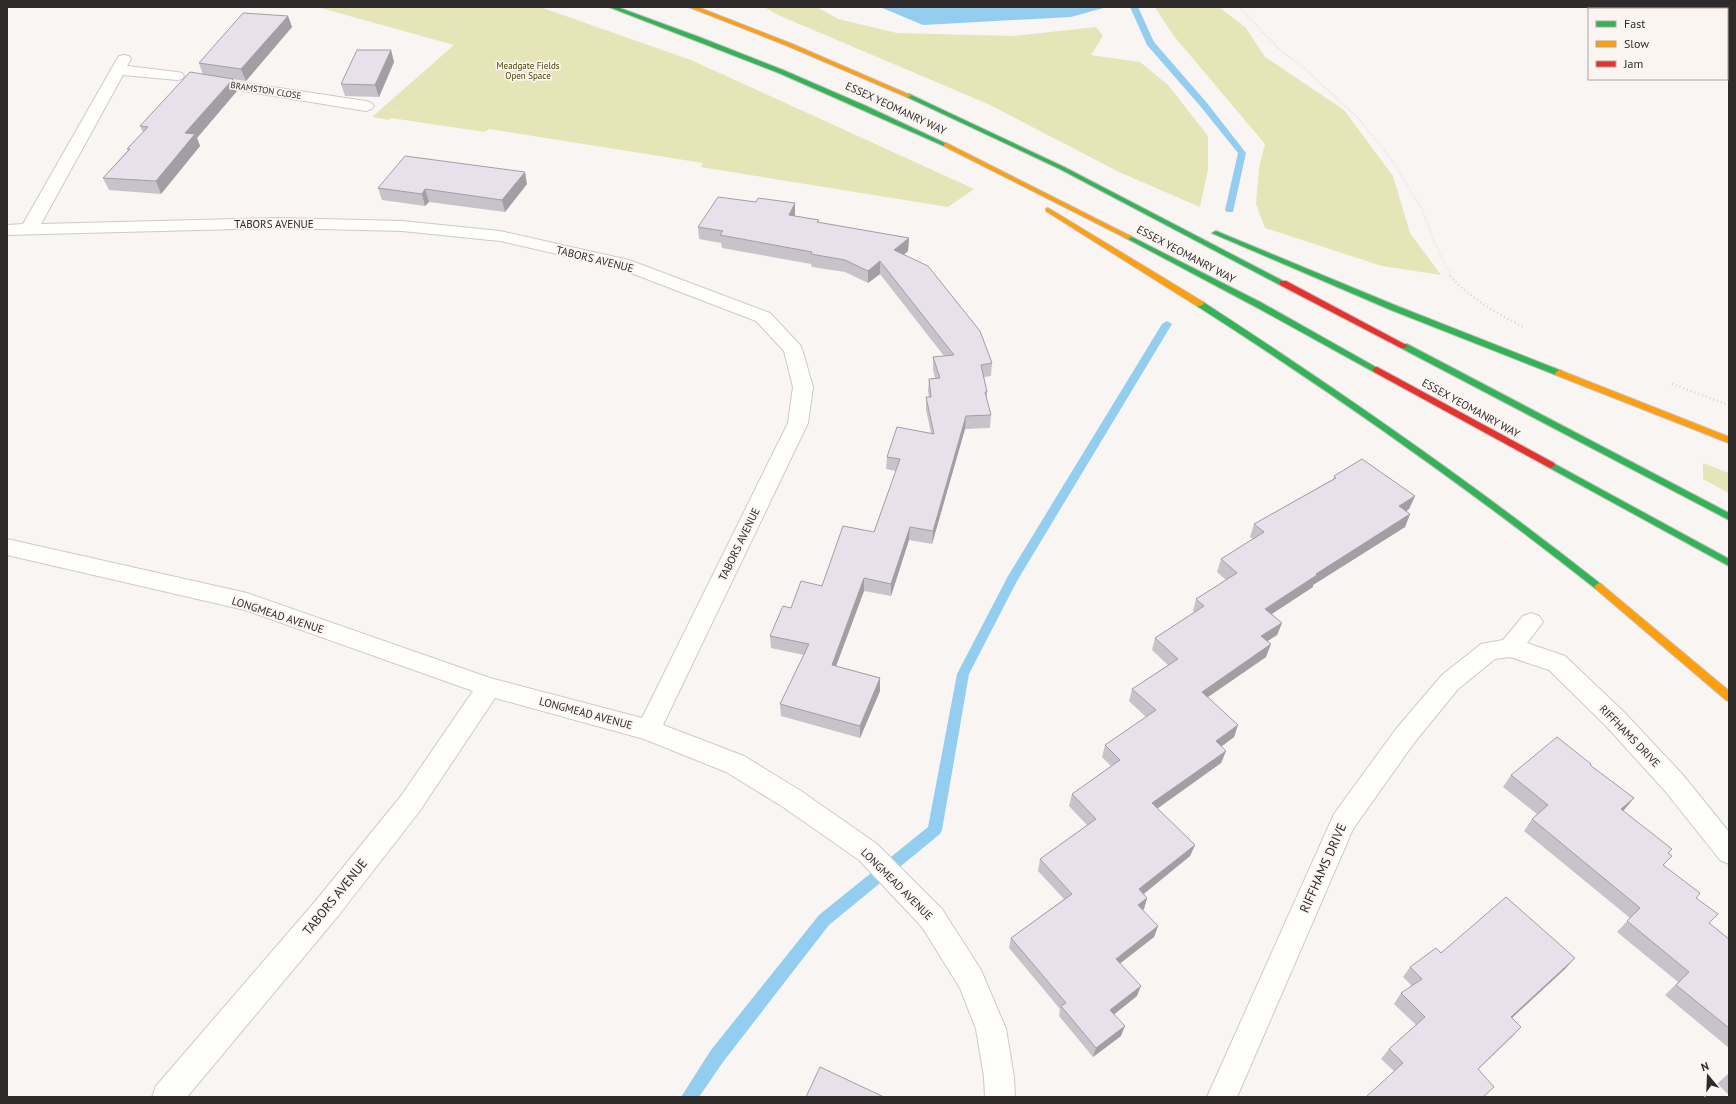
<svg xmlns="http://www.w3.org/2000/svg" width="1736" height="1104" font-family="'PT Sans',sans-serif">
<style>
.green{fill:#e5e5b8}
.water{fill:#93cef0}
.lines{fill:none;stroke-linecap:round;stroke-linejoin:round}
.stream{fill:#93cef0;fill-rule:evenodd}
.lane-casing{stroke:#cecac9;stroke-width:2}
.street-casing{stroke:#cecac9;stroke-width:2}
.fast-casing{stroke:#c8bcbb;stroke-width:2}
.slow-casing{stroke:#c8bcbb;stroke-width:2}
.jam-casing{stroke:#c8bcbb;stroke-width:2}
.path-far1{stroke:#d7d6d5;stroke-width:2;stroke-dasharray:0.5 2;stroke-linecap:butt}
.path{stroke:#d7d6d5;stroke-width:2.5;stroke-dasharray:1 3;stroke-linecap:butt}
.lane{fill:#fefefd;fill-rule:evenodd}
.street{fill:#fefefd;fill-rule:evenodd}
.fast{fill:#30b455;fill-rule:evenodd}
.slow{fill:#ff9f0a;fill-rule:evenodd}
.jam{fill:#e5322d;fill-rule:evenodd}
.wall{fill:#c8c2ca}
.shaded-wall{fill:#a29ea4}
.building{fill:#e8e1eb;stroke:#a29ea4}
.labels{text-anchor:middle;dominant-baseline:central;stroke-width:3.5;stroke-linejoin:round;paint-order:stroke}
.far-park-label{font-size:9px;fill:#440;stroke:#fcf4f0}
.far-street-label{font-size:9px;fill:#2e2b2a;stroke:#fcf4f0}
.street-label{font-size:11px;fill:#2e2b2a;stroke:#fcf4f0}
.near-street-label{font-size:13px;fill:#2e2b2a;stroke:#fcf4f0}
</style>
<rect width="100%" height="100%" fill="#f9f5f3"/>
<g class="green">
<path d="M 317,7 L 540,7 L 691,60 L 974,189 L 948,207 L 701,167 L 703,163 L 489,129 L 485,132 L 391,118 L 389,120 L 372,117 L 454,45 Z"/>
<path d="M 764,7 L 817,7 L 838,19 L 897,33 L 1013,36 L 1096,27 L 1103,36 L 1091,55 L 1140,62 L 1168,85 L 1208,136 L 1208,169 L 1200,207 L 1119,172 L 988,104 L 778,15 Z"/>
<path d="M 1155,7 L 1219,7 L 1246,28 L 1265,57 L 1344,110 L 1393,176 L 1410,233 L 1441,275 L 1382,266 L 1265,228 L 1256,204 L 1259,168 L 1265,144 L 1173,35 Z"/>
<path d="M 1703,463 L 1729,473 L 1729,493 L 1703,479 Z"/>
</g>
<path class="water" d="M 880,7 L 1107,7 L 1071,17 L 923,25 Z"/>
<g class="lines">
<g class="stream">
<path d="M 1130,7 L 1138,7 L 1154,42 L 1207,103 L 1246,153 L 1233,212 L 1227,212 L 1225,210 L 1238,153 L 1201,107 L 1147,45 Z"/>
<path d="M 1167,321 L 1172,324 L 1017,581 L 969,674 L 942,830 L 940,834 L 829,925 L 723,1062 L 699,1097 L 681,1097 L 711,1050 L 819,915 L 928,827 L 957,674 L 1008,576 L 1162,324 Z"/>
</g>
<g class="lane-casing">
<path id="lane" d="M 206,77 L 366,101 L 371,103 L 374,106 L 371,109 L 366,111 L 201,84 L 199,81 L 201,78 Z"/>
</g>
<g class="street-casing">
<g id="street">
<path d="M 124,55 L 129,56 L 131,59 L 127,66 L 177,72 L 182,73 L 184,76 L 182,79 L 177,80 L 123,75 L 41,224 L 279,218 L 402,221 L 500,231 L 629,260 L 770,313 L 800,345 L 802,349 L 813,387 L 808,423 L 663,725 L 744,756 L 801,791 L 877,844 L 942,909 L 981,970 L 1006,1029 L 1014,1077 L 1015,1097 L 985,1097 L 984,1077 L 976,1029 L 960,988 L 922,927 L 859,860 L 783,807 L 726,772 L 644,739 L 495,698 L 419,812 L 338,916 L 187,1097 L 152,1097 L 156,1086 L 318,898 L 401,796 L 473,691 L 245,610 L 7,555 L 7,539 L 247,593 L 490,678 L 642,718 L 788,423 L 793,387 L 784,351 L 756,321 L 618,268 L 500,241 L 402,231 L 279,228 L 7,235 L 7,225 L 23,224 L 117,59 L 119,56 Z"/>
<path d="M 1531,613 L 1539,616 L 1543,622 L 1527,643 L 1565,656 L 1624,712 L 1683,775 L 1729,832 L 1729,864 L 1720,860 L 1665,791 L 1606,726 L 1549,670 L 1510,657 L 1495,659 L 1458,689 L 1414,743 L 1353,829 L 1237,1097 L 1207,1097 L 1334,814 L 1396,729 L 1442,675 L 1481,644 L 1503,640 L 1523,616 Z"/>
</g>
</g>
<g class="fast-casing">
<g id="fast">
<path d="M 609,7 L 617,7 L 699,37 L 783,70 L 866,106 L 949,145 L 944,146 L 779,73 Z"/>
<path d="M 909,94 L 1064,167 L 1287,283 L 1283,285 L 1280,285 L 1060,169 L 907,97 L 906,96 Z"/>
<path d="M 1216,231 L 1397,306 L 1562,371 L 1563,373 L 1562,375 L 1556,375 L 1391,310 L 1214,234 L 1212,233 Z"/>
<path d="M 1128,235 L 1262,303 L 1381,370 L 1377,373 L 1374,372 L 1256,307 L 1126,238 L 1124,237 Z"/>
<path d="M 1197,302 L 1203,302 C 1340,391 1474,484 1602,585 L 1604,587 L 1602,589 L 1596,589 C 1468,488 1335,394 1197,306 Z"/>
<path d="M 1401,344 L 1407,344 L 1729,513 L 1729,520 L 1401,348 L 1400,346 Z"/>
<path d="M 1551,462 L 1729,559 L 1729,566 L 1548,467 L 1547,465 L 1548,463 Z"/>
</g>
</g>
<g class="slow-casing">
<g id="slow">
<path d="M 689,7 L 697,7 L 792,44 L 912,96 L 907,97 L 788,46 Z"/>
<path d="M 946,143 L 1130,236 L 1132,237 L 1128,239 L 1126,238 L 944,146 L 944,144 Z"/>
<path d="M 1048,208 L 1203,302 L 1204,304 L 1200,306 L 1197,306 L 1046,211 L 1046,209 Z"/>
<path d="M 1559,370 L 1729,437 L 1729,443 L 1556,375 L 1555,373 Z"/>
<path d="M 1599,583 L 1602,585 L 1729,691 L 1729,701 L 1726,700 L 1596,589 L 1594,587 L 1596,585 Z"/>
</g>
</g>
<g class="jam-casing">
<g id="jam">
<path d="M 1280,281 L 1286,281 L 1408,346 L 1404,348 L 1401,348 L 1280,285 Z"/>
<path d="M 1377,367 L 1554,463 L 1555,465 L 1551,468 L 1548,467 L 1374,372 L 1373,370 L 1374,368 Z"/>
</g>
</g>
<g class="path-far1">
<path d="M 1239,7 L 1279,49 L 1305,69 L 1359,119 L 1391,159 L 1422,209 L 1433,239 L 1451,277"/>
<path d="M 394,106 L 404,104"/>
</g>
<g class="path">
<path d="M 1450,276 C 1472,300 1497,313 1525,328"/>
<path d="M 1672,384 L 1729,405"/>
</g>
<use href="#lane" class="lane"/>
<use href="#street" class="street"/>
<use href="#fast" class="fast"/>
<use href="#slow" class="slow"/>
<use href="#jam" class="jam"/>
</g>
<g class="wall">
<path d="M 288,16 L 292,27 L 246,81 L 203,75 L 199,63 Z"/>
<path d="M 391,50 L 394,62 L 379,97 L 345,96 L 341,84 Z"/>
<path d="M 237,91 L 197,138 L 200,146 L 161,194 L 109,190 L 103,178 L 128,150 L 127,149 L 143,132 L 140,126 Z"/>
<path d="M 527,184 L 505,212 L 429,202 L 425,206 L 382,200 L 378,188 Z"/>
<path d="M 756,202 L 795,216 L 819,220 L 819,223 L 909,238 L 908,251 L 904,255 L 992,363 L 991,376 L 984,377 L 987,392 L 987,399 L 991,415 L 990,428 L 965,429 L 932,544 L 909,540 L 891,596 L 864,591 L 836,666 L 880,678 L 880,691 L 860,738 L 781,716 L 780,704 L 804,655 L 771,648 L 770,636 L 791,608 L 822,586 L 874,532 L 896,471 L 886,469 L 887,457 L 931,433 L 926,410 L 926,397 L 929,397 L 928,391 L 929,379 L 935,378 L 933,370 L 933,357 L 944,356 L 880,274 L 868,283 L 845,272 L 812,267 L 811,264 L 722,248 L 721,243 L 699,239 L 698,227 Z"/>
<path d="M 1334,476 L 1415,496 L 1409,509 L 1406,511 L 1410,514 L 1405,527 L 1313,585 L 1313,587 L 1272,614 L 1282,623 L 1277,635 L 1267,641 L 1266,657 L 1207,697 L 1238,725 L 1234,737 L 1221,747 L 1226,751 L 1221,763 L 1157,809 L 1195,845 L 1190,856 L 1144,894 L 1147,898 L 1144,909 L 1142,910 L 1158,926 L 1154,937 L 1120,963 L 1137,996 L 1114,1014 L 1121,1036 L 1093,1057 L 1059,1016 L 1060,1009 L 1009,948 L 1011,938 L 1064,899 L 1038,871 L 1040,859 L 1087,825 L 1069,806 L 1072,794 L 1111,766 L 1102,757 L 1105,745 L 1146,717 L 1129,701 L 1132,689 L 1168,665 L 1152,650 L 1155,638 L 1194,612 L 1193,611 L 1196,599 L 1226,580 L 1217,572 L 1221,559 L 1253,539 L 1250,537 L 1254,524 L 1333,479 Z"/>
<path d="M 1591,766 L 1634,798 L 1623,811 L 1669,853 L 1664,865 L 1696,898 L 1709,923 L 1729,939 L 1729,1048 L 1665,995 L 1678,982 L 1617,932 L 1630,918 L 1524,831 L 1532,819 L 1537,814 L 1503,787 L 1511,775 Z"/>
<path d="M 1441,953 L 1566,968 L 1512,1018 L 1512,1037 L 1394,1071 L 1381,1059 L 1389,1049 L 1416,1025 L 1394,1004 L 1401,993 L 1412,986 L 1403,977 L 1410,967 Z"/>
<path d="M 1729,1073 L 1729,1095 L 1717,1084 Z"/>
</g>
<g class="shaded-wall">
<path d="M 288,16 L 292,27 L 246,81 L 241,69 Z"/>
<path d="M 391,50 L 394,62 L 379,97 L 375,85 Z"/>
<path d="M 233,79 L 237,91 L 197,138 L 200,146 L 161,194 L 156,181 L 185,133 Z"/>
<path d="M 525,172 L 527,184 L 505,212 L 502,200 Z"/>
<path d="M 425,189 L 429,202 L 425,206 L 422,194 Z"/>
<path d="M 795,203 L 795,216 L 790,228 L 789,215 Z"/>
<path d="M 909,238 L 908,251 L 893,263 L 894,250 Z"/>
<path d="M 880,261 L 880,274 L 868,283 L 868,271 Z"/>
<path d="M 966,416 L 965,429 L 932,544 L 933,531 Z"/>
<path d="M 1415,496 L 1409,509 L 1394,519 L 1399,506 Z"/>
<path d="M 1410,514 L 1405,527 L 1313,585 L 1313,587 L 1261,621 L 1265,609 L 1316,574 Z"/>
<path d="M 910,527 L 909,540 L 891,596 L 891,584 Z"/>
<path d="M 864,578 L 864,591 L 832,677 L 832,665 Z"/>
<path d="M 1282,623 L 1277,635 L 1257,648 L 1261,636 Z"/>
<path d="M 1271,644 L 1266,657 L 1198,704 L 1202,692 Z"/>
<path d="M 880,678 L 880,691 L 860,738 L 860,726 Z"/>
<path d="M 1238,725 L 1234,737 L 1212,753 L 1216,741 Z"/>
<path d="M 1226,751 L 1221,763 L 1148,815 L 1152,803 Z"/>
<path d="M 1634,798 L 1624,810 L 1612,821 L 1621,809 Z"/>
<path d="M 1195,845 L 1190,856 L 1136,900 L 1139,889 Z"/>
<path d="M 1147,898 L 1144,909 L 1134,916 L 1138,905 Z"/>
<path d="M 1158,926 L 1154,937 L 1113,969 L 1116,959 Z"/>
<path d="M 1575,958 L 1566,968 L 1502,1027 L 1511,1017 Z"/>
<path d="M 1141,986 L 1137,996 L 1107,1020 L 1110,1010 Z"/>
<path d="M 1125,1026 L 1121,1036 L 1093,1057 L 1096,1048 Z"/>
<path d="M 1521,1027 L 1512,1037 L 1469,1078 L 1478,1069 Z"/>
</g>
<g class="building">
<path d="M 243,13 L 288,16 L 241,69 L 199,63 Z"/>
<path d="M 357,50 L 391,50 L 375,85 L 341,84 Z"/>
<path d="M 190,72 L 233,79 L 185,133 L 195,134 L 156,181 L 103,178 L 130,149 L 127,149 L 148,127 L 140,126 Z"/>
<path d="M 405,156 L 525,172 L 502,200 L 425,189 L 422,194 L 378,188 Z"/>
<path d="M 718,197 L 756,202 L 758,198 L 795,203 L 789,215 L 819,220 L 817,222 L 909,238 L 894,250 L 928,266 L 980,331 L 992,363 L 981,365 L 987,392 L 985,392 L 991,415 L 966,416 L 933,531 L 910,527 L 891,584 L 864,578 L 832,665 L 880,678 L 860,726 L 780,704 L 809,644 L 770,636 L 783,606 L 791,608 L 801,581 L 822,586 L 843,526 L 874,532 L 900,459 L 887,457 L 897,427 L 934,434 L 926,397 L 931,397 L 929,379 L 940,378 L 933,357 L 954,355 L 880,261 L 868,271 L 845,260 L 811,254 L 812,252 L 720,235 L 723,231 L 698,227 Z"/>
<path d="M 1362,459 L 1415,496 L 1399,506 L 1410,514 L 1316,574 L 1317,575 L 1265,609 L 1282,623 L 1261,636 L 1271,644 L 1202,692 L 1238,725 L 1216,741 L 1226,751 L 1152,803 L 1195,845 L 1139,889 L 1147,898 L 1138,905 L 1158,926 L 1116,959 L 1141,986 L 1110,1010 L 1125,1026 L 1096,1048 L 1061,1006 L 1066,1003 L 1011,938 L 1072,894 L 1040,859 L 1096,819 L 1072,794 L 1120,760 L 1105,745 L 1156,710 L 1132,689 L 1178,659 L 1155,638 L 1204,606 L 1196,599 L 1237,573 L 1221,559 L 1264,532 L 1254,524 L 1336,478 L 1334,476 Z"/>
<path d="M 1557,737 L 1591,764 L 1590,765 L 1634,798 L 1621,809 L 1672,849 L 1668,853 L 1672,856 L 1663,865 L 1700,893 L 1696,898 L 1718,914 L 1709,923 L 1729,939 L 1729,1028 L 1676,985 L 1689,972 L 1627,921 L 1640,908 L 1532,819 L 1548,805 L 1511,775 Z"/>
<path d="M 1506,897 L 1575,958 L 1511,1017 L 1521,1027 L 1478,1069 L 1494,1087 L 1483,1097 L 1366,1097 L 1403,1063 L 1389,1049 L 1425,1017 L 1401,993 L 1422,979 L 1410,967 L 1436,948 L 1441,953 Z"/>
<path d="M 820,1067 L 884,1097 L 806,1097 Z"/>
</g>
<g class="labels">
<g class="far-park-label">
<text x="528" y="65">Meadgate Fields<tspan x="528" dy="10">Open Space</tspan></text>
</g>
<g class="far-street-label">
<text transform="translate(266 90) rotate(9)">BRAMSTON CLOSE</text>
</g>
<g class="street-label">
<text transform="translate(896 108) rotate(25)">ESSEX YEOMANRY WAY</text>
<text x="274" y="224">TABORS AVENUE</text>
<text transform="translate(1186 254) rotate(28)">ESSEX YEOMANRY WAY</text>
<text transform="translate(595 259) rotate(14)">TABORS AVENUE</text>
<text transform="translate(1471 408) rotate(29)">ESSEX YEOMANRY WAY</text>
<text transform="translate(739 544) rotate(-64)">TABORS AVENUE</text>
<text transform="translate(278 615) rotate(18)">LONGMEAD AVENUE</text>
<text transform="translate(586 713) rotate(15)">LONGMEAD AVENUE</text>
<text transform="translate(1630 736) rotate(46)">RIFFHAMS DRIVE</text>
<text transform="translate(897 884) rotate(45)">LONGMEAD AVENUE</text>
</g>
<g class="near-street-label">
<text transform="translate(1323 868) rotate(-66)">RIFFHAMS DRIVE</text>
<text transform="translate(335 897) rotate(-51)">TABORS AVENUE</text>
</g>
</g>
<rect width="1736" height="1104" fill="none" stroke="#2e2b2a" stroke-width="16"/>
<rect x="1588" y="8" width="140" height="72" fill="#fcf4f0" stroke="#aaa4a1"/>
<rect x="1596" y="21" width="20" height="6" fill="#30b455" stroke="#aaa4a1"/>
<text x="1624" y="28" font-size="12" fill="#2e2b2a">Fast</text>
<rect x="1596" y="41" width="20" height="6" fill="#ff9f0a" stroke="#aaa4a1"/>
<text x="1624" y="48" font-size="12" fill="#2e2b2a">Slow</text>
<rect x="1596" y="61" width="20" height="6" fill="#e5322d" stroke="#aaa4a1"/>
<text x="1624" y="68" font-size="12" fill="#2e2b2a">Jam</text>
<g transform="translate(1708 1076) rotate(341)" stroke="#fcf4f0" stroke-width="3" paint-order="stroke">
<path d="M0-3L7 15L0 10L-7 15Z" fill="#2e2b2a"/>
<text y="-6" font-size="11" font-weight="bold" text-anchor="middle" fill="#2e2b2a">N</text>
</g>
</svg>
